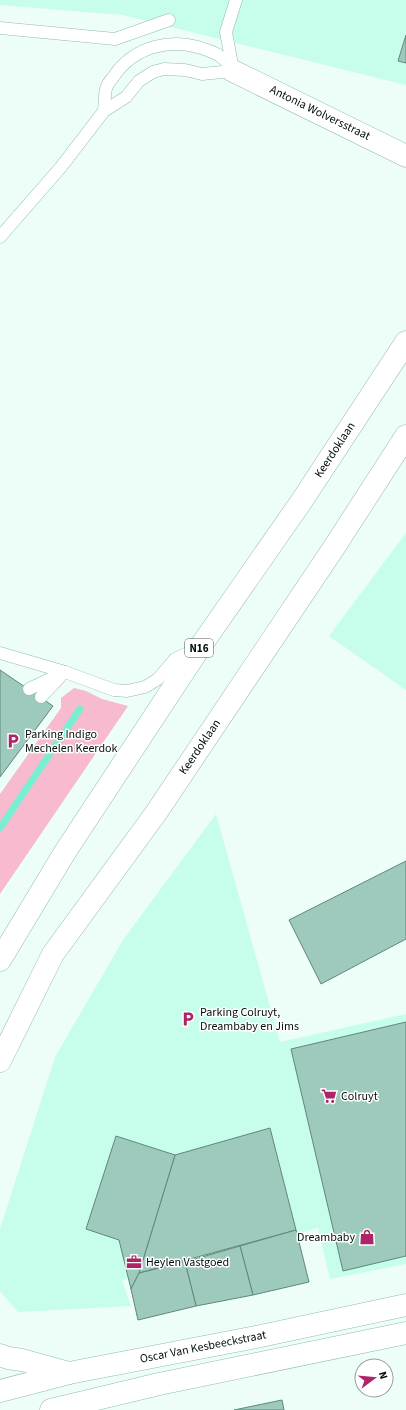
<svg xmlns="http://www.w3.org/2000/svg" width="406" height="1410" font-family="'Source Sans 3',sans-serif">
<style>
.built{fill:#c6fdeb}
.green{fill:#f7bace}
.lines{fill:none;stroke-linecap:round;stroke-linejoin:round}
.stream{stroke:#78efd0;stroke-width:7}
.building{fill:#9ecabd;stroke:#5e887b}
.service-casing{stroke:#90bcae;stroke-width:13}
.minor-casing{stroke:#90bcae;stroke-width:23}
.secondary-casing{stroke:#90bcae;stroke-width:23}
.primary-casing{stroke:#90bcae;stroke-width:23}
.service{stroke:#fff;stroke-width:12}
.minor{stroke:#fff;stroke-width:22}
.secondary{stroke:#fff;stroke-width:22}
.primary{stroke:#fff;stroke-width:22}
.labels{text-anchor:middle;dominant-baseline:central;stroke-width:3;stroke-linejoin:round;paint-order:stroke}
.shield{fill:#fff;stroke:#4e5754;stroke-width:1}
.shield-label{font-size:11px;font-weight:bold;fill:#020f0b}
.street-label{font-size:12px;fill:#020f0b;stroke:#fff}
.poi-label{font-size:12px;fill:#020f0b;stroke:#fff;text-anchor:start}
</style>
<rect width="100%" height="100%" fill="#edfef8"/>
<g class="built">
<path d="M 0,0 L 406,0 L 406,85 L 123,15 L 0,5 Z"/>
<path d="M 406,533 L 406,690 L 329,636 Z"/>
<path d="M 216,814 L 280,1042 L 406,1014 L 406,1264 L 330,1279 L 318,1228 L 122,1280 L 131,1306 L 18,1312 L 0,1291 L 0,1229 L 55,1057 L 123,940 Z"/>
</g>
<path class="green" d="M 74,688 L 86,691 L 102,699 L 128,706 L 0,894 L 0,794 L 61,708 L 61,698 Z"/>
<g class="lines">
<path class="stream" d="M 0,828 L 80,709"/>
</g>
<g class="building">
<path d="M 406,35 L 406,63 L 398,61 Z"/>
<path d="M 0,670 L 53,706 L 0,777 Z"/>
<path d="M 406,861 L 406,939 L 321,984 L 289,920 Z"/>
<path d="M 406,1022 L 406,1256 L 343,1271 L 291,1049 Z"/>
<path d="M 270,1128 L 296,1230 L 139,1273 L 175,1155 Z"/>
<path d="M 116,1136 L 175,1155 L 139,1273 L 131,1289 L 119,1240 L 86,1229 Z"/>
<path d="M 296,1230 L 309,1282 L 253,1295 L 240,1246 Z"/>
<path d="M 240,1246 L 253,1295 L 196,1306 L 185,1262 Z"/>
<path d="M 185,1262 L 196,1306 L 138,1320 L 131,1289 L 139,1273 Z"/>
<path d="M 282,1400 L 284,1410 L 234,1410 Z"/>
</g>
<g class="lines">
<g class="service-casing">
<g id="service">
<path d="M 0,28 L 115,39 L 169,20"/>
<path d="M 233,70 L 226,32 L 236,0"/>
<path d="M 104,111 C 105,103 104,93 107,86 C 108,83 112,79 114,76 C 135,45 174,37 207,50 C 212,52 218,54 221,57 C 226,60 230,66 233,71"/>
<path d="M 0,237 L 61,167 L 104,111 L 126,97 L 139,81 L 153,72 L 164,69 L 185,70 L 202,74 L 233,71"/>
<path d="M 0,653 L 65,672 L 114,690 L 127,691 L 145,687 L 158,679 L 175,659 L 194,650"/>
<path d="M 29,689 L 65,672"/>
<path d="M 41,697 L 60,677"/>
</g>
</g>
<g class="minor-casing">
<path id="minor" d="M 233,71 L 406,156"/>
</g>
<g class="secondary-casing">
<g id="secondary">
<path d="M 0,1391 L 69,1373 L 256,1337 L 406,1305"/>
<path d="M 51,1410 L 159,1384 L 406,1333"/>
</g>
</g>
<g class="primary-casing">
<g id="primary">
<path d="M 0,960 L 65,852 L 200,647 L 301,502 L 406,342"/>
<path d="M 0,1061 L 53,954 L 156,813 L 333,549 L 406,436"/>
<path d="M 0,1355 L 8,1358 L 22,1360 L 69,1373"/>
</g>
</g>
<use href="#service" class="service"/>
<use href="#minor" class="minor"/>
<use href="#secondary" class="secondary"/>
<use href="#primary" class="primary"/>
</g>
<defs>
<g id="parking-bare" transform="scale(1.2)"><path d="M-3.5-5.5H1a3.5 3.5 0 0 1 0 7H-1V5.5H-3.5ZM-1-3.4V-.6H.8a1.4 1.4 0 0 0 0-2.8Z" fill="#ae2567" stroke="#fff" stroke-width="2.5" paint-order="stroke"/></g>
<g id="supermarket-bare" transform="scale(1.2)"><path d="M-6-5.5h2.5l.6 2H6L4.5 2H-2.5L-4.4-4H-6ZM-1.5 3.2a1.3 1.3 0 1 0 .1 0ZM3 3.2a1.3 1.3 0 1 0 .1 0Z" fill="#ae2567" stroke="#fff" stroke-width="2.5" paint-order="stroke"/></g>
<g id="shop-bare" transform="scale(1.2)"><path d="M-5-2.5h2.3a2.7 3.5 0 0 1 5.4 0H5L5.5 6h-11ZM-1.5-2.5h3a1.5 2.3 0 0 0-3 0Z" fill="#ae2567" stroke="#fff" stroke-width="2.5" paint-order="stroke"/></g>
<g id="office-bare" transform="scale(1.2)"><path d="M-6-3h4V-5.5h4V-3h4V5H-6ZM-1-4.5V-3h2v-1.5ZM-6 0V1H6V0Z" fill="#ae2567" stroke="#fff" stroke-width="2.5" paint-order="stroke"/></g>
</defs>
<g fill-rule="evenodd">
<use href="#parking-bare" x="13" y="741"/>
<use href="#parking-bare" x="188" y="1019"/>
<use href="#supermarket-bare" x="329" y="1096"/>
<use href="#shop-bare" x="367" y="1237"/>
<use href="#office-bare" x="134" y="1262"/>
</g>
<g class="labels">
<rect class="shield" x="185" y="639" width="28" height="18" rx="3"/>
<g class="shield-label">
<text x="199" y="648">N16</text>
</g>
<g class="street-label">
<text transform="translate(320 113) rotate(26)">Antonia Wolversstraat</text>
<text transform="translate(335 450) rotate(-57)">Keerdoklaan</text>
<text transform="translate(200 747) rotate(-56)">Keerdoklaan</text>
<text transform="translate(203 1347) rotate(-11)">Oscar Van Kesbeeckstraat</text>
</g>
<g class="poi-label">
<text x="25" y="734">Parking Indigo<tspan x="25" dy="14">Mechelen Keerdok</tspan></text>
<text x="200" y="1012">Parking Colruyt,<tspan x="200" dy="14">Dreambaby en Jims</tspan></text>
<text x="341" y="1096">Colruyt</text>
<text x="355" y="1237" text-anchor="end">Dreambaby</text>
<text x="146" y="1262">Heylen Vastgoed</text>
</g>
</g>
<g transform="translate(374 1378) rotate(74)"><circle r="19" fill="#ffffff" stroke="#9a9f9d"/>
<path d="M0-3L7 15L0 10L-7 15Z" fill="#ae2567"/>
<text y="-6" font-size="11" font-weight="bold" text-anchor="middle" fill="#020f0b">N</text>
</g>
</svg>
